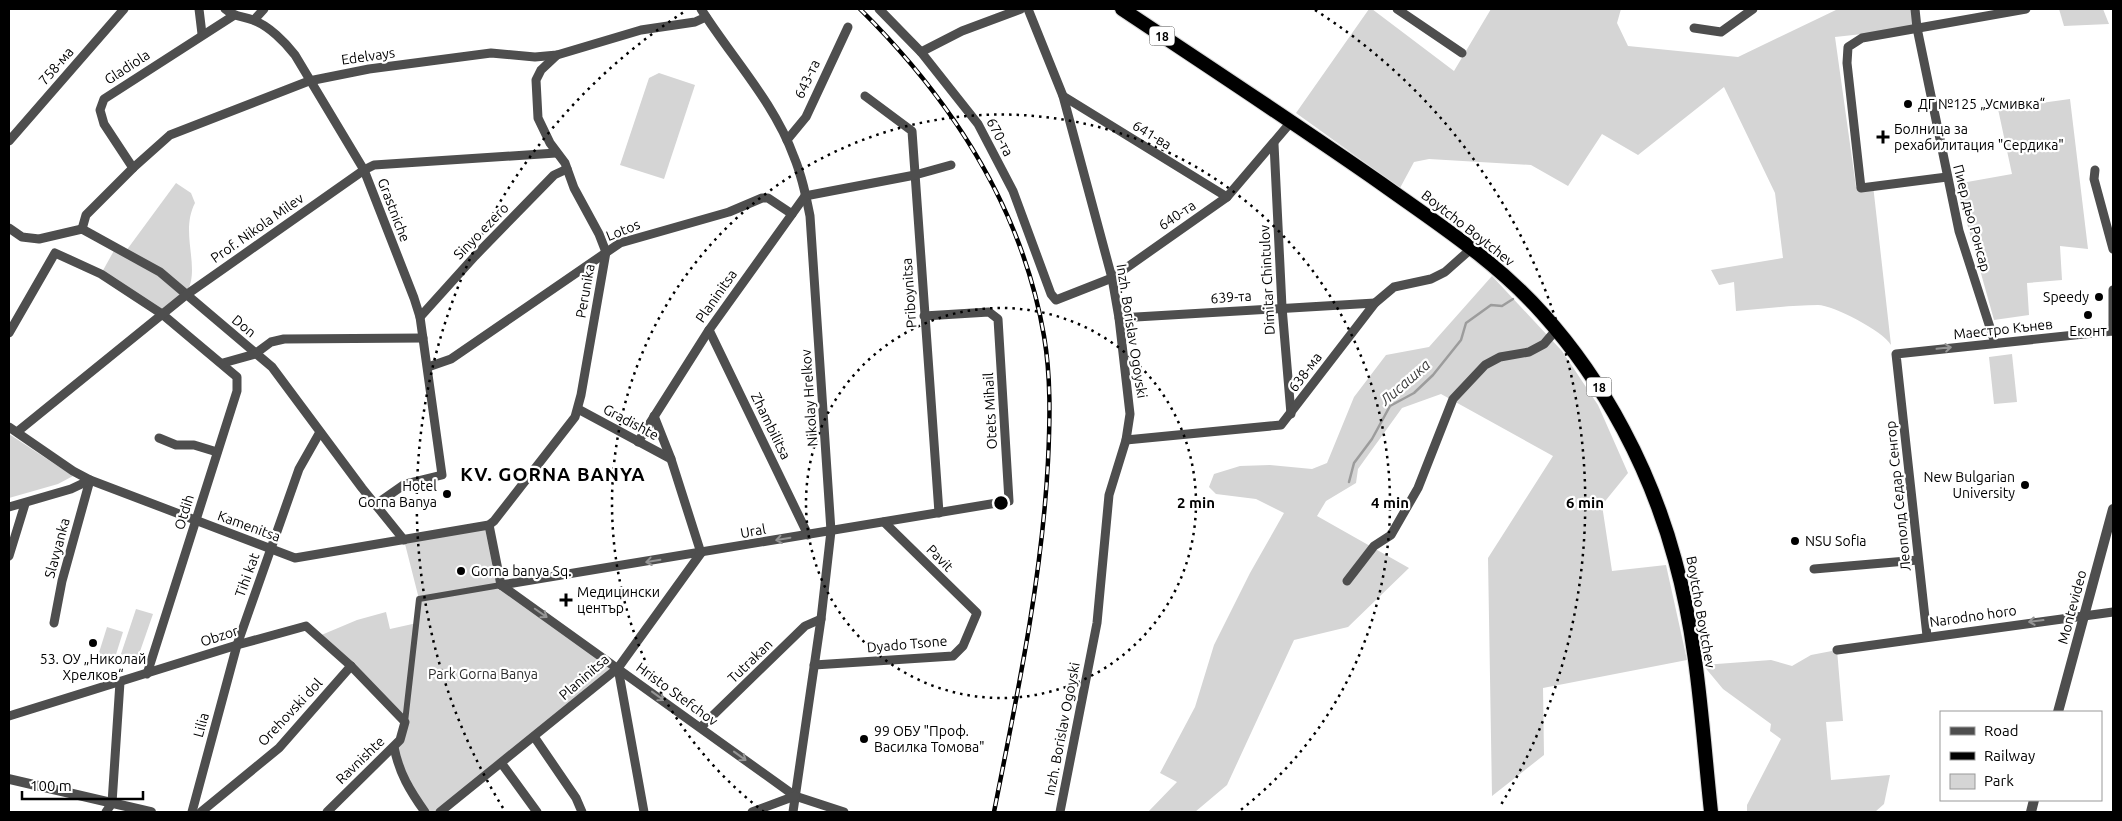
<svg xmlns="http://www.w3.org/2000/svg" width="2122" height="821" font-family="Ubuntu,sans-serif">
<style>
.green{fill:#d5d5d5}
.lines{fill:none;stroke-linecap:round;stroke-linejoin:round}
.stream{stroke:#9c9c9c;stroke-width:2.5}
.trunk-casing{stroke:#dbdbdb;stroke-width:16}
.pedestrian{stroke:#4e4e4e;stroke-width:6}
.minor{stroke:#4e4e4e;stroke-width:9}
.tertiary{stroke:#4e4e4e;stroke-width:10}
.trunk{stroke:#000;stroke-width:14}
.rail-casing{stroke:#000;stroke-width:4.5}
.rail{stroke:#fff;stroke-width:2.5;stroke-dasharray:8;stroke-linecap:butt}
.oneway{stroke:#959595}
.ring{fill:none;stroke:#000;stroke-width:2.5;stroke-dasharray:2.5 5}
.poi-dot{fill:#000;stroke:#fff;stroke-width:2}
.labels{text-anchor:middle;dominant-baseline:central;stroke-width:4.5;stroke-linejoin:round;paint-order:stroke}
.shield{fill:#fff;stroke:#4c4c4c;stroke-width:1}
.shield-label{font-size:12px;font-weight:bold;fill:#000}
.street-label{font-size:14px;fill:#000;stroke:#fff}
.poi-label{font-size:14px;fill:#000;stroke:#fff;text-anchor:start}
.park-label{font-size:14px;fill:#2c2c2c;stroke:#fff}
.water-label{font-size:15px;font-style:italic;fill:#3d3d3d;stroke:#fff}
.district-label{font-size:19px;font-weight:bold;letter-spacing:1px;fill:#000;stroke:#fff}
.centre{fill:#000;stroke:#fff;stroke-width:2.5}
.ring-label{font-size:15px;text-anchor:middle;font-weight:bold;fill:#000;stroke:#fff;stroke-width:4.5;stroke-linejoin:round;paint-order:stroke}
</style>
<rect width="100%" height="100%" fill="#fff"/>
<g class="green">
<path d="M 1369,9 L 1372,9 L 1454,71 L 1491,9 L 1621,9 L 1617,23 L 1628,46 L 1738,57 L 1838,9 L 1915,9 L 1917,28 L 1835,37 L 1856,187 L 1873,185 L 1891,345 C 1883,331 1833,305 1818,305 C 1791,305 1763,309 1736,311 L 1734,282 L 1719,285 L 1711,270 L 1783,258 L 1775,193 L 1724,87 L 1638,155 L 1602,134 L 1568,186 L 1531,165 L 1429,159 L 1414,162 L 1400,188 L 1296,113 Z"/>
<path d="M 2059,9 L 2103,9 L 2109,24 L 2064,26 Z"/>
<path d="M 659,73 L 695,85 L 664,179 L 620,165 L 649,78 Z"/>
<path d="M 2070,99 L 2088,249 L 2060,246 L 2062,280 L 2027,283 L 2029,315 L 1994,320 L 1956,184 L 2012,174 L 1998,109 Z"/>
<path d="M 176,183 L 191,193 L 195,203 C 179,234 202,268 186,294 C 181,302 170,308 162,314 L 101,274 L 116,247 L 126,251 Z"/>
<path d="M 1492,276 L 1562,351 L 1598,405 L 1628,473 L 1602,505 L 1612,571 L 1666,565 L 1687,660 L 1543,688 L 1544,755 L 1492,796 L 1488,558 L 1553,456 L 1441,394 L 1402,408 L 1358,469 L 1356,483 L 1326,501 L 1317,516 L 1409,568 L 1348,627 L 1294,640 L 1227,785 L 1195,812 L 1148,812 L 1177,782 L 1160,773 L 1195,707 L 1214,645 L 1250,573 L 1284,513 L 1256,499 L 1216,494 L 1209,487 L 1214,474 L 1240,466 L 1270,465 L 1312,469 L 1327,463 L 1354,397 L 1386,355 L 1429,347 Z"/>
<path d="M 2012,354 L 2017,402 L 1994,404 L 1989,357 Z"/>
<path d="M 9,434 L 73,476 L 58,484 L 9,498 Z"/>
<path d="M 489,525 L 501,585 L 618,668 L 440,812 L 425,812 L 394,747 L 405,722 L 319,636 L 357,620 L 386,612 L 390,629 L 417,623 L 419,599 L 404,540 Z"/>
<path d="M 136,609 L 153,614 L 137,660 L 121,654 Z"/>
<path d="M 107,627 L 123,632 L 113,664 L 97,659 Z"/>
<path d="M 1837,650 L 1843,721 L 1826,722 L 1831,780 L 1890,775 L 1884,804 L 1875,812 L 1747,812 L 1747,805 L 1781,739 L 1770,731 L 1771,724 L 1723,689 L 1703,665 L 1771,660 L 1792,666 L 1811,655 Z"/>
</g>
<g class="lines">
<path class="stream" d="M 1349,482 L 1354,463 L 1372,439 L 1390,406 L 1414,393 L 1433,375 L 1461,340 L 1466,323 L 1491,305 L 1502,306 L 1513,299"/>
<g class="trunk-casing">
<path id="trunk" d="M 1122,9 C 1209,67 1296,124 1382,184 C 1438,224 1497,262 1543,314 C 1605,383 1651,471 1675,560 C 1698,642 1702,728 1711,812"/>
</g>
<path class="pedestrian" d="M 405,722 L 419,599 L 501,585"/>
<g class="minor">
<path d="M 199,9 L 202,34"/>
<path d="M 225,9 C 234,17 242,16 253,20 C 269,26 285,42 295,55 L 364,170 L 414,298 L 420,317 L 442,475 L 405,484 L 375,505"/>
<path d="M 701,9 C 732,58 774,102 794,157 C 802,176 806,196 810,216 L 831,531 L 821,619 L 793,812"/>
<path d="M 879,9 L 921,52 L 978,124 L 1013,191 L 1051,294 L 1056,300 L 1112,278 L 1227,197 L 1291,122"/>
<path d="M 1028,9 L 1063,96 L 1112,278 L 1119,318 L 1130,414 L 1126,440 L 1109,495 L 1097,623 L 1060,812"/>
<path d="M 1397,9 L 1462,53"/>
<path d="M 1915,9 L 1917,28 L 1959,231 L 1995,343"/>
<path d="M 254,20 L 264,9"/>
<path d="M 1694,28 L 1721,32 L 1753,9"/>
<path d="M 921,52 L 962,31 L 1021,9"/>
<path d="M 865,96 L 912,131 L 939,513"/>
<path d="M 1063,96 L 1227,197"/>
<path d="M 787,140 L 806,117 L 848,27"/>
<path d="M 9,141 L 124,9"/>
<path d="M 1274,144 L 1282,307 L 1291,414"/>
<path d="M 133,168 L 104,124 L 100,110 L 104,99 L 233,16"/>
<path d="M 2095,170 L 2094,179 L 2113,249"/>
<path d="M 1947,177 L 1861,188 L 1847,63 L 1848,47 L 1862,38 L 2026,9"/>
<path d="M 805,196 L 915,175 L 951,165"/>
<path d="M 9,228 L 22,237 L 39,239 L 82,229 L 160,272 L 272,367 L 362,488 L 404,540"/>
<path d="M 82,229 L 86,215 L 133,168 L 170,135 L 309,81 L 369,69 L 491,53 L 535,57 L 557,55 L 641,30 L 695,22 L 706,17"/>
<path d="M 420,317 L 475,256 L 554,175 L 567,169"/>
<path d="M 1119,318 L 1375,303"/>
<path d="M 709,330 L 808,535"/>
<path d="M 2113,331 L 2113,290"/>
<path d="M 9,333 L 55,253 L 101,274 L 162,314 L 237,377 L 237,391 L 147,674"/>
<path d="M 223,363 L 255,354 L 271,342 L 284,339 L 423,338"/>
<path d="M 428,367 L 451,359 L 620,243 L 729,212 L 762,198 L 768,198 L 792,214"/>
<path d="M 578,409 L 671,459"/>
<path d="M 654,416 L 671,459 L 701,553"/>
<path d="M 9,427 L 73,471 L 90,480 L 62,581 L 54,623"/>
<path d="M 17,432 L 186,295 L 364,170 L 374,165 L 556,153"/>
<path d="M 159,438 L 176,445 L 194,445 L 217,452"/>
<path d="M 1126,440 L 1281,425 L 1375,303 L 1394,287 L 1431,279 L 1445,272 L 1472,248"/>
<path d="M 638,442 L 709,330 L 805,196"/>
<path d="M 9,507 L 71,489 L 90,480 L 295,558 L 489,525 L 494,521 L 575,417 L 581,395 L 606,252 L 599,234 L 574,188 L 565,163 L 550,143 L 538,118 L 536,80 L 541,70 L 557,55"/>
<path d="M 489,525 L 501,585"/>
<path d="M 9,556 L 25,504"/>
<path d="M 1814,569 L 1918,560"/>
<path d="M 1347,581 L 1374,546 L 1391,535 L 1418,488 L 1453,399 L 1485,365 L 1500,357 L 1529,352 L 1544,344 L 1556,330"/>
<path d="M 501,585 L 1009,501 L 998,319 L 989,312 L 924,316"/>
<path d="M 501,585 L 795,796 L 844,812"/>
<path d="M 1927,636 L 1896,354 L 2113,331"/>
<path d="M 1837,650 L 2113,612"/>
<path d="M 814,665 L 953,656 L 963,646 L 977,613 L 884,522"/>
<path d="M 618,668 L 644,812"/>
<path d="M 9,716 L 237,645 L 306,626 L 351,666 L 405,722 L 400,740 L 327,812"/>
<path d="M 701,727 L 805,626 L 821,619"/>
<path d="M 535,738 L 576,798 L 582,812"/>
<path d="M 394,747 C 399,773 410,791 425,812"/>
<path d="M 502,764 L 537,812"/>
<path d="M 106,812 L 112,803 L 120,682"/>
<path d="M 192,812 L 237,645 L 299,469 L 320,432"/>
<path d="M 201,812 L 279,748 L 351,666"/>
<path d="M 440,812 L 618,668 L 701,553"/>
<path d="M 752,812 L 795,796"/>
</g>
<g class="tertiary">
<path d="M 2058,712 L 2113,509"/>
<path d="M 9,779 L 151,812"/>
<path d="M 2031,812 L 2034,800"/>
</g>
<use href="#trunk" class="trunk"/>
<g class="rail-casing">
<path id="rail" d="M 860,9 C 951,99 1022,208 1044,336 C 1051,377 1050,420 1048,461 C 1042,579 1017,696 994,812"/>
</g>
<use href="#rail" class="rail"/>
</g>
<defs><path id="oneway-shaft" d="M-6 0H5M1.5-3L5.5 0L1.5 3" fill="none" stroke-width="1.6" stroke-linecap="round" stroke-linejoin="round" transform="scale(1.25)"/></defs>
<g class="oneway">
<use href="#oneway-shaft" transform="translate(1944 348) rotate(-6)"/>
<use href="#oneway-shaft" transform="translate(783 539) rotate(170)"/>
<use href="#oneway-shaft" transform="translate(653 561) rotate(171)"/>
<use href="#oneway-shaft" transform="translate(541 613) rotate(35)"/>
<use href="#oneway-shaft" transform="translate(2036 621) rotate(173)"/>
<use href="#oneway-shaft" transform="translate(658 696) rotate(36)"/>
<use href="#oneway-shaft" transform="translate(740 756) rotate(36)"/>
</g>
<g class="ring">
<circle cx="1001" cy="503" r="195"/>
<path d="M764 812A389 389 0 1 1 1238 812"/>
<path d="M503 808A584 584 0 0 1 687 10M1315 10A584 584 0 0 1 1499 808"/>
</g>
<g class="poi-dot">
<circle cx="1908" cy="104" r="5"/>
<path d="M1880.5 129.5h5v5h5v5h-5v5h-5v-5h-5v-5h5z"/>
<circle cx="2099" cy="297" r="5"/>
<circle cx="2088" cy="315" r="5"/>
<circle cx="2025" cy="485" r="5"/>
<circle cx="447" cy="494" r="5"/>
<circle cx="1795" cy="541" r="5"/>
<circle cx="461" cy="571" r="5"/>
<path d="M563.5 592.5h5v5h5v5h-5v5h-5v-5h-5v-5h5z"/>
<circle cx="93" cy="643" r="5"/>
<circle cx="864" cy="739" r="5"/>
</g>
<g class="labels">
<g class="shield">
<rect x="1149.5" y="26.5" width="25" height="19" rx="4"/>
<rect x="1586.5" y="377.5" width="25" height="19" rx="4"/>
</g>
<g class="shield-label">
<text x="1162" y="36">18</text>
<text x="1599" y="387">18</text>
</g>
<g class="street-label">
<text transform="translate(368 56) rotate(-8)">Edelvays</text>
<text transform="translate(56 66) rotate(-49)">758-ма</text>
<text transform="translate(127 67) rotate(-33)">Gladiola</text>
<text transform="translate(807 79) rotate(-65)">643-та</text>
<text transform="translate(1152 135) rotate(31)">641-ва</text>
<text transform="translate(1000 137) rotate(62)">670-та</text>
<text transform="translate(394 210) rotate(69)">Grastniche</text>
<text transform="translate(1177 215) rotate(-34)">640-та</text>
<text transform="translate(1972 218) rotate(75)">Пиер дьо Ронсар</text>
<text transform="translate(257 228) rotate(-35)">Prof. Nikola Milev</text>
<text transform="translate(1468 228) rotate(38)">Boytcho Boytchev</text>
<text transform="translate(623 230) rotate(-22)">Lotos</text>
<text transform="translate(481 231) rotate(-46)">Sinyo ezero</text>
<text transform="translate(1267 280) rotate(-93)">Dimitar Chintulov</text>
<text transform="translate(585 291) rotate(-80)">Perunika</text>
<text transform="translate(909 293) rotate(-94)">Priboynitsa</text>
<text transform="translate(716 296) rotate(-55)">Planinitsa</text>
<text transform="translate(1231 297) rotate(-4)">639-та</text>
<text transform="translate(244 326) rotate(40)">Don</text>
<text transform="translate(2003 329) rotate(-6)">Маестро Кънев</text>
<text transform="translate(1132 331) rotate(81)">Inzh. Borislav Ogoyski</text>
<text transform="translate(1305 372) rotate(-53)">638-ма</text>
<text transform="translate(809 398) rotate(-94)">Nikolay Hrelkov</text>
<text transform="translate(990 411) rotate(-93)">Otets Mihail</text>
<text transform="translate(631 422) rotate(28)">Gradishte</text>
<text transform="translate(771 426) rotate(64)">Zhambilitsa</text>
<text transform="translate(1898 496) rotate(-96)">Леополд Седар Сенгор</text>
<text transform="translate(184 512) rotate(-73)">Otdih</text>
<text transform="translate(249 526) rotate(20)">Kamenitsa</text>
<text transform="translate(753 531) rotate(-10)">Ural</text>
<text transform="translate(57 548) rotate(-75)">Slavyanka</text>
<text transform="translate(940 558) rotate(45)">Pavit</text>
<text transform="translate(247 575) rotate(-70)">Tihi kat</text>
<text transform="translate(2072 607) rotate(-75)">Montevideo</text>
<text transform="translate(1701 612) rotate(80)">Boytcho Boytchev</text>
<text transform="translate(1973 616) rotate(-8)">Narodno horo</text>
<text transform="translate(219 636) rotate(-18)">Obzor</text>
<text transform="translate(907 644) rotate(-5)">Dyado Tsone</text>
<text transform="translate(750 661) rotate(-44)">Tutrakan</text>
<text transform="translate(584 677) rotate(-41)">Planinitsa</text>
<text transform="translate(677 694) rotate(36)">Hristo Stefchov</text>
<text transform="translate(290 712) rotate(-47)">Orehovski dol</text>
<text transform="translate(201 725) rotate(-75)">Lilia</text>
<text transform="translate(1062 729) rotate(-79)">Inzh. Borislav Ogoyski</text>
<text transform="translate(360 760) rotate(-44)">Ravnishte</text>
</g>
<g class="poi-label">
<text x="1918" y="104">ДГ №125 „Усмивка“</text>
<text x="1894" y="129">Болница за<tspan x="1894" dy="16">рехабилитация "Сердика"</tspan></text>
<text x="2089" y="297" text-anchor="end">Speedy</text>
<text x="2088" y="331" text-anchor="middle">Еконт</text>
<text x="2015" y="477" text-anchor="end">New Bulgarian<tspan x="2015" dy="16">University</tspan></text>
<text x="437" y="486" text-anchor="end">Hotel<tspan x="437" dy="16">Gorna Banya</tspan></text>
<text x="1805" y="541">NSU Sofia</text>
<text x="471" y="571">Gorna banya Sq.</text>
<text x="577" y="592">Медицински<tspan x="577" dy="16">център</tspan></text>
<text x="93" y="659" text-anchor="middle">53. ОУ „Николай<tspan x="93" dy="16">Хрелков“</tspan></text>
<text x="874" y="731">99 ОБУ "Проф.<tspan x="874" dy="16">Василка Томова"</tspan></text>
</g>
<g class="park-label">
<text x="483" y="674">Park Gorna Banya</text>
</g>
<g class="water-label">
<text transform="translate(1405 382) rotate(-41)">Лисашка</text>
</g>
<g class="district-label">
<text x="553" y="474">KV. GORNA BANYA</text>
</g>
</g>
<circle cx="1001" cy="503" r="8" class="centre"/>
<g class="ring-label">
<text x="1196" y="508">2 min</text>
<text x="1390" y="508">4 min</text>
<text x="1585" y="508">6 min</text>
</g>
<rect width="2122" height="821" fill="none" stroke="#000000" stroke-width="20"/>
<rect x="1940" y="711" width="162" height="90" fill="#ffffff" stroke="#999999"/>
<rect x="1950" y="727" width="25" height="8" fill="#4e4e4e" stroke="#999999"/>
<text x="1984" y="736" font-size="15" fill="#000000">Road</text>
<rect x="1950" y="752" width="25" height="8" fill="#000000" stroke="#999999"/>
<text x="1984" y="761" font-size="15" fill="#000000">Railway</text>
<rect x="1950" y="774" width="25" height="15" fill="#d5d5d5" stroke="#999999"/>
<text x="1984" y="786" font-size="15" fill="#000000">Park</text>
<path d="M22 791v8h121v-8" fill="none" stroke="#000000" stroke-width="2.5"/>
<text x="30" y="791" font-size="15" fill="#000000" stroke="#ffffff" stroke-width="4" paint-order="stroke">100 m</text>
</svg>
